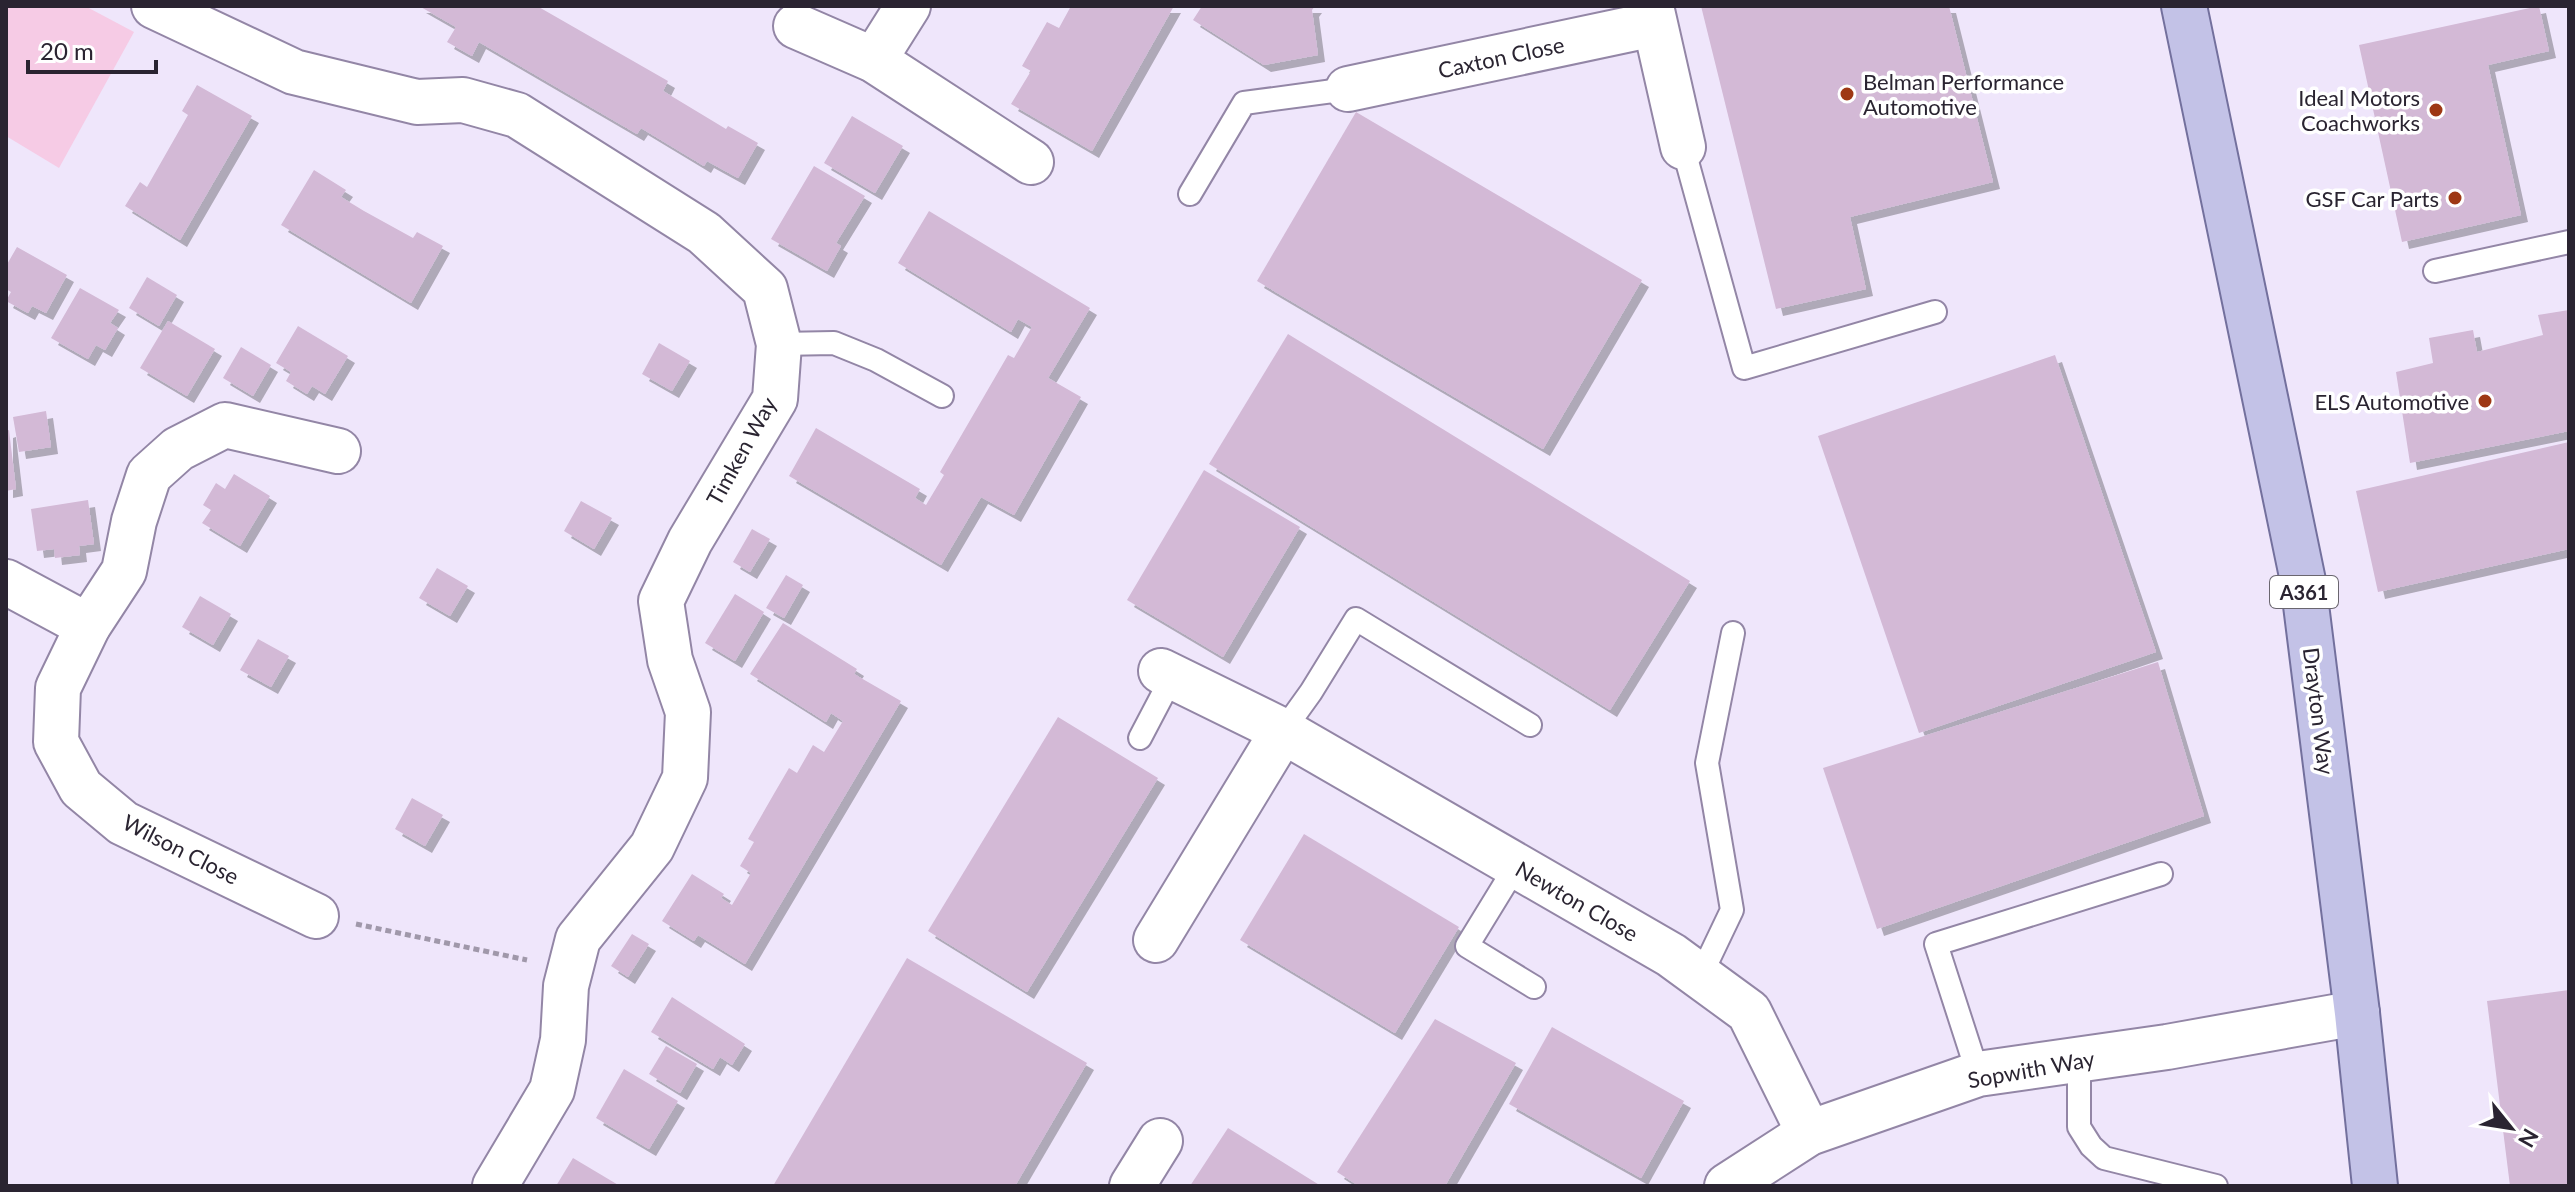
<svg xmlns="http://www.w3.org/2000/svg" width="2575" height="1192" font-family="Lato,sans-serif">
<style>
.green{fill:#f6cbe5}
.building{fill:#d3b9d6;filter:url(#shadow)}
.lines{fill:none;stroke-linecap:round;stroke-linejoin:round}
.service-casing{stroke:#9386a6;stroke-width:26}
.minor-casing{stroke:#9386a6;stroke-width:48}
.primary-casing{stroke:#73709d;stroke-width:48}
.path{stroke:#a098aa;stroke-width:5;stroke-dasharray:6 4;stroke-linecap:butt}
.service{stroke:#fff;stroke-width:22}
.minor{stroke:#fff;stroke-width:44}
.primary{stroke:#c3c2e7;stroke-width:44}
.poi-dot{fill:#9e3814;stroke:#fff;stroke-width:3}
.labels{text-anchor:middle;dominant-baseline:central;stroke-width:7;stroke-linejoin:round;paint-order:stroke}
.shield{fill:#fff;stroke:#6a666f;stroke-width:2}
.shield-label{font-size:20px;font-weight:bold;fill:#2a2431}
.street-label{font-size:22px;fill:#2a2431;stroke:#fff}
.poi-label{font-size:22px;fill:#2a2431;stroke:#fff;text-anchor:end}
</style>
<defs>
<filter id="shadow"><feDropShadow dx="7" dy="7" stdDeviation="0" flood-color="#0004"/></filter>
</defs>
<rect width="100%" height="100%" fill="#efe6fb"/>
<path class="green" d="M 6,6 L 85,6 L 134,32 L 59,168 L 6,136 Z"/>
<g class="building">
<path d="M 419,6 L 537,6 L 668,81 L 663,91 L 726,129 L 728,126 L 758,143 L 738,178 L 707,161 L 704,166 L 641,128 L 637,134 L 479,42 L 472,56 L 447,42 L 456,27 Z"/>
<path d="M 1071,6 L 1174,6 L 1092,151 L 1011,104 L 1031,71 L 1022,66 L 1047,22 L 1059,28 Z"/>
<path d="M 1202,6 L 1315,6 L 1312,10 L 1318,55 L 1264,65 L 1193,20 Z"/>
<path d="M 1701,6 L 1949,6 L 1993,182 L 1850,217 L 1866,289 L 1776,309 Z"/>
<path d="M 2539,6 L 2549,51 L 2488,65 L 2521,215 L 2402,242 L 2359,45 Z"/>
<path d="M 197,85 L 252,116 L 180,240 L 125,206 L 140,182 L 147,187 L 188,115 L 182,111 Z"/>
<path d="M 1356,112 L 1642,280 L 1543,449 L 1257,281 Z"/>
<path d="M 852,116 L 903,146 L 875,193 L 824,163 Z"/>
<path d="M 814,166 L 865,196 L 836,243 L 841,246 L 827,271 L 771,239 Z"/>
<path d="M 314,170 L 346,190 L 341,197 L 364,211 L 413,238 L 417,232 L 443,246 L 411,303 L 281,225 Z"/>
<path d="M 929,211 L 1090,308 L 1048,378 L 1081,397 L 1014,515 L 981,497 L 941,565 L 789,476 L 816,428 L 920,489 L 915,498 L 926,505 L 944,475 L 940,472 L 1008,355 L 1014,358 L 1032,327 L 1018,319 L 1011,332 L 898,263 Z"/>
<path d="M 17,247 L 67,275 L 46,313 L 32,306 L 28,313 L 6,301 L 11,292 L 6,289 L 6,266 Z"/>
<path d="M 147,277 L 177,295 L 159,326 L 129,308 Z"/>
<path d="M 80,288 L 119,310 L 110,323 L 118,328 L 105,350 L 96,345 L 88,359 L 51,338 Z"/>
<path d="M 2569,310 L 2569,431 L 2410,463 L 2396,372 L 2433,363 L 2429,338 L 2473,330 L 2477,352 L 2543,335 L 2538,315 Z"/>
<path d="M 168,321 L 215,349 L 187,396 L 140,368 Z"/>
<path d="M 298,326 L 348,356 L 325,394 L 312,386 L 307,394 L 286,381 L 291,372 L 276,363 Z"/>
<path d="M 1288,334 L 1690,581 L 1610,710 L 1209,464 Z"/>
<path d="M 659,343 L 690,361 L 672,391 L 642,374 Z"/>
<path d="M 241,347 L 271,365 L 253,396 L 223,378 Z"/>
<path d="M 2055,355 L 2156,652 L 1919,733 L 1818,436 Z"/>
<path d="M 46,411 L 51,447 L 19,452 L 13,417 Z"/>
<path d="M 9,430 L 16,489 L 6,491 L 6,431 Z"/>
<path d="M 2569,442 L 2569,549 L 2378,592 L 2356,491 Z"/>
<path d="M 1204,470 L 1300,527 L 1223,657 L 1127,600 Z"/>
<path d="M 234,474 L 270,496 L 240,546 L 202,523 L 211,510 L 203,505 L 216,483 L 225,489 Z"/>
<path d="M 88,500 L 94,544 L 79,546 L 80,555 L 55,558 L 54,549 L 37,551 L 31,509 Z"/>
<path d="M 581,501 L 612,518 L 594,549 L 564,531 Z"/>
<path d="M 752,529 L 770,539 L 750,572 L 733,562 Z"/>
<path d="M 437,568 L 468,586 L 450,616 L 419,598 Z"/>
<path d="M 786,575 L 803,585 L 784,618 L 766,608 Z"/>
<path d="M 735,594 L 764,612 L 735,661 L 705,643 Z"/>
<path d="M 200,596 L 231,614 L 213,645 L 182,627 Z"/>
<path d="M 783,623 L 857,669 L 854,674 L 901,701 L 745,964 L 698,935 L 694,941 L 662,921 L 692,874 L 724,894 L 721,898 L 732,905 L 751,873 L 740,866 L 754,842 L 748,839 L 775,792 L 789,768 L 797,773 L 813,745 L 824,752 L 843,721 L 831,713 L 826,722 L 750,674 Z"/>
<path d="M 258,639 L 289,656 L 271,687 L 240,670 Z"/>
<path d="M 2158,662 L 2204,816 L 1877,929 L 1823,768 Z"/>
<path d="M 1058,717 L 1158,778 L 1027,992 L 928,931 Z"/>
<path d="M 412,798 L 443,815 L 425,846 L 395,829 Z"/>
<path d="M 1304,834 L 1459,927 L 1395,1033 L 1240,940 Z"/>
<path d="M 632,934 L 649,944 L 628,977 L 611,966 Z"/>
<path d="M 907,958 L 1087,1063 L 1015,1186 L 773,1186 Z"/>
<path d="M 2569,990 L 2569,1186 L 2510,1186 L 2487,1001 Z"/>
<path d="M 672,997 L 745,1044 L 732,1065 L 720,1057 L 713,1069 L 651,1032 Z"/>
<path d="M 1435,1019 L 1516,1063 L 1445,1186 L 1359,1186 L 1337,1172 Z"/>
<path d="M 1552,1027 L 1684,1101 L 1641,1178 L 1509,1104 Z"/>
<path d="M 666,1046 L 697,1064 L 680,1093 L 649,1074 Z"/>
<path d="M 624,1069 L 678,1101 L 649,1149 L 596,1118 Z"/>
<path d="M 1228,1128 L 1321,1186 L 1190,1186 Z"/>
<path d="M 573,1158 L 620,1186 L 556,1186 Z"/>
</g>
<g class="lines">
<g class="service-casing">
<g id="service">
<path d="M 1683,147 L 1744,368 L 1935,312"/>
<path d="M 1190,194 L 1244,103 L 1348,89"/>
<path d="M 2435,271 L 2569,242"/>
<path d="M 779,344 L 834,343 L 876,360 L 942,396"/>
<path d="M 1283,731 L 1311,692 L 1356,619 L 1530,725"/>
<path d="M 1140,738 L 1172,677"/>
<path d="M 1516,866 L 1467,946 L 1534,987"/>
<path d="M 1700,977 L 1732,910 L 1707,763 L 1733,633"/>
<path d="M 2079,1060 L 2079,1127 L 2091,1146 L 2104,1158 L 2216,1186"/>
<path d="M 1978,1074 L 1936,944 L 2161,874"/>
</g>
</g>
<g class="minor-casing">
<g id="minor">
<path d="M 154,6 L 294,72 L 417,102 L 463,100 L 517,115 L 704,233 L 765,289 L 779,344 L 775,399 L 690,541 L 661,601 L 670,660 L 688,712 L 685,778 L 652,847 L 578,939 L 566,986 L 563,1040 L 552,1090 L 495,1186"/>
<path d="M 1651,6 L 1683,147"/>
<path d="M 796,26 L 874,60 L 1031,162"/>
<path d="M 874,60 L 908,6"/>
<path d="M 1348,89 L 1654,24"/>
<path d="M 6,582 L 88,626"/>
<path d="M 1161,671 L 1283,731 L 1671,955 L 1749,1012 L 1809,1133"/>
<path d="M 316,916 L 123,823 L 81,788 L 56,742 L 58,688 L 88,626 L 124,571 L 134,521 L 149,475 L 178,449 L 225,425 L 338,451"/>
<path d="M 1156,940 L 1283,731"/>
<path d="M 1132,1186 L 1160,1141"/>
<path d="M 1727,1186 L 1809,1133 L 1978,1074 L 2167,1047 L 2357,1013"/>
</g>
</g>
<g class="primary-casing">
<path id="primary" d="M 2184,6 L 2303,581 L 2357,1013 L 2375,1186"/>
</g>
<path class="path" d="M 356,924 L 527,960"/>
<use href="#service" class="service"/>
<use href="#minor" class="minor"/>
<use href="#primary" class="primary"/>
</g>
<g class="poi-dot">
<circle cx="1847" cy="94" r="8"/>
<circle cx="2436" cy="110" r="8"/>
<circle cx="2455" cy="198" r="8"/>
<circle cx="2485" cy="401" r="8"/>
</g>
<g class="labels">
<rect class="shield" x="2270" y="576" width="68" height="32" rx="6"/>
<g class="shield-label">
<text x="2304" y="592">A361</text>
</g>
<g class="street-label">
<text transform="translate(1501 57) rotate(-12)">Caxton Close</text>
<text transform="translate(741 451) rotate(-61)">Timken Way</text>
<text transform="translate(2319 711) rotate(83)">Drayton Way</text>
<text transform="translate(181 849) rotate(27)">Wilson Close</text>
<text transform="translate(1577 901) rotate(30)">Newton Close</text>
<text transform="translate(2031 1069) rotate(-10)">Sopwith Way</text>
</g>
<g class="poi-label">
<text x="1863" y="81" text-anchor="start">Belman Performance<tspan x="1863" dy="25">Automotive</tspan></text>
<text x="2420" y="97">Ideal Motors<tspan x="2420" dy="25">Coachworks</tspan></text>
<text x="2439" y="198">GSF Car Parts</text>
<text x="2469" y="401">ELS Automotive</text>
</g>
</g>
<rect width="2575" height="1192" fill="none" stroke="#2a2431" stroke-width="16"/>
<g transform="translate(2511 1128) rotate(120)" stroke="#ffffff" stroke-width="6" paint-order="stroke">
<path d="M0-6L14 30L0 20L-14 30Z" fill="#2a2431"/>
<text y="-12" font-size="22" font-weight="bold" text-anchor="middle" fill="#2a2431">N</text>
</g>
<path d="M28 60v12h128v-12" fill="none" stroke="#2a2431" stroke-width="4"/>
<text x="40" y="60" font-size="24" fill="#2a2431" stroke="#ffffff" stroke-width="6" paint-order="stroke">20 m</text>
</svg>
